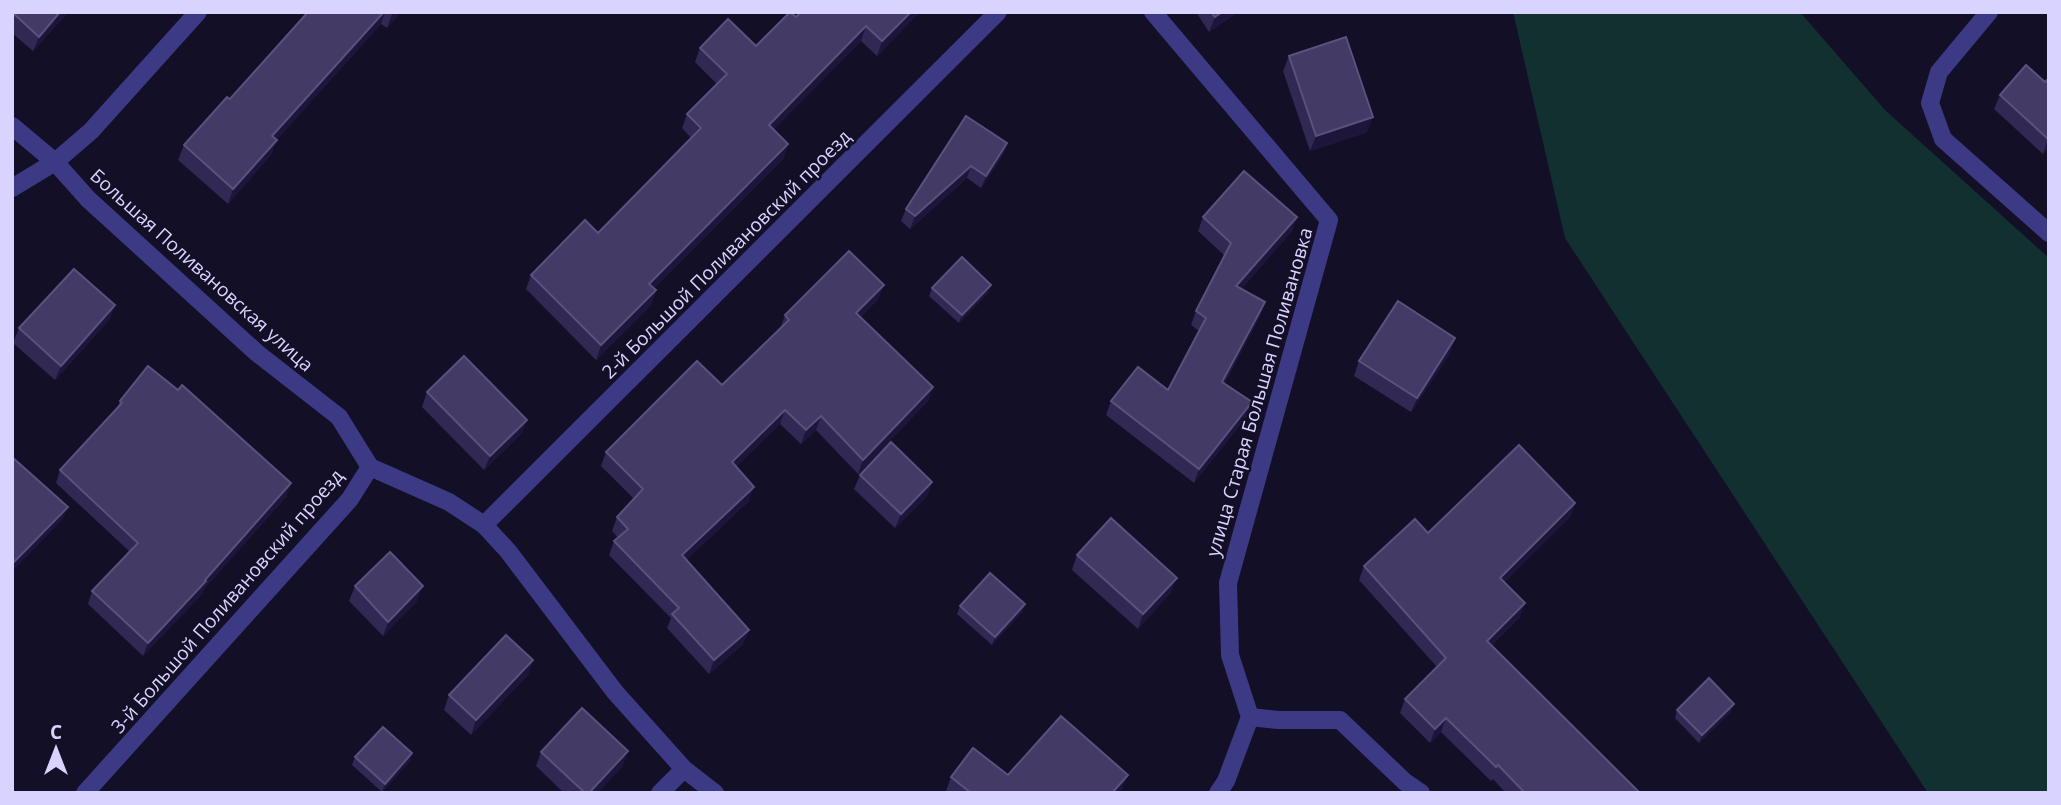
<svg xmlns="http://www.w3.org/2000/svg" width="2061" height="805" font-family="'Open Sans',sans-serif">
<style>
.green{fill:#12302f}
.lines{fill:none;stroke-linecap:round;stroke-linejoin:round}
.minor{stroke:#3d3a85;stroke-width:18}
.wall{fill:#312854}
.shaded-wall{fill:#1d163a}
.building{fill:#433a66;stroke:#5a527e;stroke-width:2}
.labels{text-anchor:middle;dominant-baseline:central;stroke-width:5;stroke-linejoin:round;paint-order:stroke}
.street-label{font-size:19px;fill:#d9d4ff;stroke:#130f26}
</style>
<rect width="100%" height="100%" fill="#130f26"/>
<path class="green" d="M 1513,12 L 1800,12 L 1885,110 L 2049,258 L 2049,793 L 1928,793 L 1565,238 Z"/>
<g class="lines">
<g class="minor">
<path d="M 1153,12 L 1329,220 L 1228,583 L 1230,655 L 1250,717 L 1226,781 L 1218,793"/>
<path d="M 1989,12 L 1939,72 L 1930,103 L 1943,139 L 2049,233"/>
<path d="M 12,126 L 55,162 L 88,199 L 257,353 L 339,417 L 370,467 L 449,502 L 484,525 L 508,551 L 615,692 L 684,769 L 715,793"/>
<path d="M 12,188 L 55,162 L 91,131 L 198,12"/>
<path d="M 484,525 L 998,12"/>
<path d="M 1250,717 L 1278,720 L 1340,720 L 1405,782 L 1421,793"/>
<path d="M 85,793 L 350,499 L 370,467"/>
<path d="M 660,793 L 684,769"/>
</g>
</g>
<g class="wall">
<path d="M 12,12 L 68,12 L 33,51 L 12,33 Z"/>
<path d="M 308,12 L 401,12 L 387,28 L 381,24 L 276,140 L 271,155 L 228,204 L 178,160 L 184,145 L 230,99 Z"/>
<path d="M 801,12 L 920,12 L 877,56 L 861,41 L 773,130 L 788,144 L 783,159 L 654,288 L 656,290 L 651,305 L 596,360 L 526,289 L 531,275 L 598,233 L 691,138 L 682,128 L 687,114 L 717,84 L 695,62 L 700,48 L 756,46 L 796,17 Z"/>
<path d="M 1196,12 L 1238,12 L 1209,32 Z"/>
<path d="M 1289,56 L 1367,132 L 1310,151 L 1283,71 Z"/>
<path d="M 2045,82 L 2049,147 L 2043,154 L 1994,109 L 2000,95 Z"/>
<path d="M 1007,143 L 1003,155 L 981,188 L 967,178 L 910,229 L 901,221 L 906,209 Z"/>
<path d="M 1203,217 L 1297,217 L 1292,231 L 1241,289 L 1265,302 L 1260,316 L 1224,384 L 1247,416 L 1194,483 L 1106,415 L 1111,401 L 1168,390 L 1199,331 L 1191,325 L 1196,311 L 1225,256 L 1198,231 Z"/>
<path d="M 884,285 L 878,299 L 860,318 L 933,387 L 928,401 L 858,474 L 816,430 L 801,444 L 780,424 L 736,467 L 749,501 L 686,560 L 749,630 L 743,644 L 709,674 L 667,628 L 671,618 L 609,555 L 614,541 L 618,538 L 612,531 L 617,517 L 634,499 L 601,466 L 606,452 L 722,385 L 780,329 L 785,315 Z"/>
<path d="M 932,288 L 988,293 L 959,323 L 929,296 Z"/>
<path d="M 115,305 L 109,320 L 55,380 L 13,343 L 19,328 Z"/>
<path d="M 1450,353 L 1411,412 L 1354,376 L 1359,361 Z"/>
<path d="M 427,392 L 527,420 L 521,434 L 484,470 L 422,407 Z"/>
<path d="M 120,401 L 287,496 L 204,589 L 202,594 L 143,656 L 88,604 L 92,591 L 130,552 L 56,483 L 60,470 L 117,408 Z"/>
<path d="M 860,475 L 932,482 L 927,496 L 895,528 L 854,489 Z"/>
<path d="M 1575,503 L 1570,517 L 1504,582 L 1520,617 L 1491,646 L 1640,793 L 1506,793 L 1493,779 L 1491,781 L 1441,732 L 1430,743 L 1400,713 L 1405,699 L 1437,667 L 1359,580 L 1364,566 L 1428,533 Z"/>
<path d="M 1077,555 L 1171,592 L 1138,629 L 1072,570 Z"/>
<path d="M 355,586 L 417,601 L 383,636 L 349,601 Z"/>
<path d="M 1025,604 L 1022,612 L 992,645 L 957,614 L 960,606 Z"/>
<path d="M 533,660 L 528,675 L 471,735 L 444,710 L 449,695 Z"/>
<path d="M 1677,710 L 1731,712 L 1699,743 L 1675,718 Z"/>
<path d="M 541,752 L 623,766 L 597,793 L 564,793 L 536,766 Z"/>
<path d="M 355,757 L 410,761 L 382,792 L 352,765 Z"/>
<path d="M 1008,775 L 1122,789 L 1119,793 L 948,793 L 946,791 L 951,777 Z"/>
</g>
<g class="shaded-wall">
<path d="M 60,12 L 68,12 L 33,51 L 39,37 Z"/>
<path d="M 384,12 L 385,12 L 381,24 L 267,151 L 272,136 Z"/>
<path d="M 393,12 L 401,12 L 387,28 L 392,14 Z"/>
<path d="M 911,12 L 920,12 L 877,56 L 882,41 Z"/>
<path d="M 1222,12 L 1238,12 L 1209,32 L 1215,17 Z"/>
<path d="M 866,26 L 861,41 L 764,140 L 769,125 Z"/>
<path d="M 1373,117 L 1367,132 L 1310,151 L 1316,136 Z"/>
<path d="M 2049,138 L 2049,147 L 2043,154 L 2048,139 Z"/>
<path d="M 277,140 L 271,155 L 228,204 L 233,189 Z"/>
<path d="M 1007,143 L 1003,155 L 981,188 L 986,176 Z"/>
<path d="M 788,144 L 783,159 L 644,298 L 649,284 Z"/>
<path d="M 971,166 L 967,178 L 910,229 L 915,216 Z"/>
<path d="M 1297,217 L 1292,231 L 1230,301 L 1236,286 Z"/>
<path d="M 884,285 L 878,299 L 851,327 L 856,313 Z"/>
<path d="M 991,285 L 988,293 L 959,323 L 962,315 Z"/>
<path d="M 656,290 L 651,305 L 596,360 L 601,345 Z"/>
<path d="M 1265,302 L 1260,316 L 1217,396 L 1222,382 Z"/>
<path d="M 115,305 L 109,320 L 55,380 L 61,366 Z"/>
<path d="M 1455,338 L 1450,353 L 1411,412 L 1417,398 Z"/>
<path d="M 933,387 L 928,401 L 858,474 L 863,460 Z"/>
<path d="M 1252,402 L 1247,416 L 1194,483 L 1199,469 Z"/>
<path d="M 785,410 L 780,424 L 727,476 L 732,462 Z"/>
<path d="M 821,416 L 816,430 L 801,444 L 806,430 Z"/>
<path d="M 527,420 L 521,434 L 484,470 L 490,456 Z"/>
<path d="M 932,482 L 927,496 L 895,528 L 901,514 Z"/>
<path d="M 291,483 L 287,496 L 204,589 L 202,594 L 143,656 L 148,643 Z"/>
<path d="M 754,487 L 749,501 L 677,569 L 682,555 Z"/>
<path d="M 1575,503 L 1570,517 L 1495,592 L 1500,578 Z"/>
<path d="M 68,507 L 63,519 L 12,572 L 12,564 Z"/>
<path d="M 1177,578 L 1171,592 L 1138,629 L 1143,614 Z"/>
<path d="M 423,586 L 417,601 L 383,636 L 388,622 Z"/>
<path d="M 1525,603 L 1520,617 L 1482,655 L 1487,641 Z"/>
<path d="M 1025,604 L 1022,612 L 992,645 L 995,637 Z"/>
<path d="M 749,630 L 743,644 L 709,674 L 714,660 Z"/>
<path d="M 533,660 L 528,675 L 471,735 L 476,720 Z"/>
<path d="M 1734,704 L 1731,712 L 1699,743 L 1702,735 Z"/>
<path d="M 1446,718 L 1441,732 L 1430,743 L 1435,729 Z"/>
<path d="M 628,751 L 623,766 L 597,793 L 589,793 Z"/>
<path d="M 412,753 L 410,761 L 382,792 L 385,784 Z"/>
<path d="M 1128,775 L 1122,789 L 1119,793 L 1112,793 Z"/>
</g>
<g class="building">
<path d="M 12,12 L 60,12 L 39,37 Z"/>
<path d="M 308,12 L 384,12 L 272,136 L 277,140 L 233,189 L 184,145 L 227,97 L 230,99 Z"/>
<path d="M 790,12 L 796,17 L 801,12 L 911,12 L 882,41 L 866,26 L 769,125 L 788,144 L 649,284 L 656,290 L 601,345 L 531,275 L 585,220 L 598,233 L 701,128 L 687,114 L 727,74 L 700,48 L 728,19 L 756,46 Z"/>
<path d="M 1211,12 L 1222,12 L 1215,17 Z"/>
<path d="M 1346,37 L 1373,117 L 1316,136 L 1289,56 Z"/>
<path d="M 2026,65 L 2045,82 L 2049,78 L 2048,139 L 2000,95 Z"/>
<path d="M 966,116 L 1007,143 L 986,176 L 971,166 L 915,216 L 906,209 Z"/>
<path d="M 1244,171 L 1297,217 L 1236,286 L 1265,302 L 1222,382 L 1252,402 L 1199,469 L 1111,401 L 1138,367 L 1168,390 L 1206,318 L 1196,311 L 1231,243 L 1203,217 Z"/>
<path d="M 849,251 L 884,285 L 856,313 L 933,387 L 863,460 L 821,416 L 806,430 L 785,410 L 732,462 L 754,487 L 682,555 L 749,630 L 714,660 L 672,614 L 679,608 L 614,541 L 628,529 L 617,517 L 643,489 L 606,452 L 697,361 L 722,385 L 789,320 L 785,315 Z"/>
<path d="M 962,257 L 991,285 L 962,315 L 932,288 Z"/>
<path d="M 74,269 L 115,305 L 61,366 L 19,328 Z"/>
<path d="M 1398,301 L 1455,338 L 1417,398 L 1359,361 Z"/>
<path d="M 464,356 L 527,420 L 490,456 L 427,392 Z"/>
<path d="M 148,366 L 178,390 L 182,385 L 291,483 L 205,580 L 206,581 L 148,643 L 92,591 L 138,543 L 60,470 L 122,403 L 120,401 Z"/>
<path d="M 891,442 L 932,482 L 901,514 L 860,475 Z"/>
<path d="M 1519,445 L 1575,503 L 1500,578 L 1525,603 L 1487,641 L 1640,793 L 1525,793 L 1498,765 L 1496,767 L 1446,718 L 1435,729 L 1405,699 L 1446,658 L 1364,566 L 1415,519 L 1428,533 Z"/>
<path d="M 12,457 L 68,507 L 12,564 Z"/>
<path d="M 1111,518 L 1177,578 L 1143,614 L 1077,555 Z"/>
<path d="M 390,552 L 423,586 L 388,622 L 355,586 Z"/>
<path d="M 990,573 L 1025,604 L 995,637 L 960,606 Z"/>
<path d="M 506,635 L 533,660 L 476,720 L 449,695 Z"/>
<path d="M 1709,678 L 1734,704 L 1702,735 L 1677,710 Z"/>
<path d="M 582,708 L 628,751 L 589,793 L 585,793 L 541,752 Z"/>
<path d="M 1061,716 L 1128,775 L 1112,793 L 971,793 L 951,777 L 973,748 L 1008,775 Z"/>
<path d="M 383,727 L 412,753 L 385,784 L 355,757 Z"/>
</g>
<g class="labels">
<g class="street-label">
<text transform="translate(726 254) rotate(-45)">2-й Большой Поливановский проезд</text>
<text transform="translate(202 270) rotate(42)">Большая Поливановская улица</text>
<text transform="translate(1259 392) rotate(-74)">улица Старая Большая Поливановка</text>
<text transform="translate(227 601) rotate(-49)">3-й Большой Поливановский проезд</text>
</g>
</g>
<rect width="2061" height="805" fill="none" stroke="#d9d4ff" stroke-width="28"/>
<g transform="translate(56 749)" stroke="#130f26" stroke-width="5" paint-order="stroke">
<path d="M0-5L12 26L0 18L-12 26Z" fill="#d9d4ff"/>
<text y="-10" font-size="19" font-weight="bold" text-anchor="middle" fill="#d9d4ff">С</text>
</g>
</svg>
